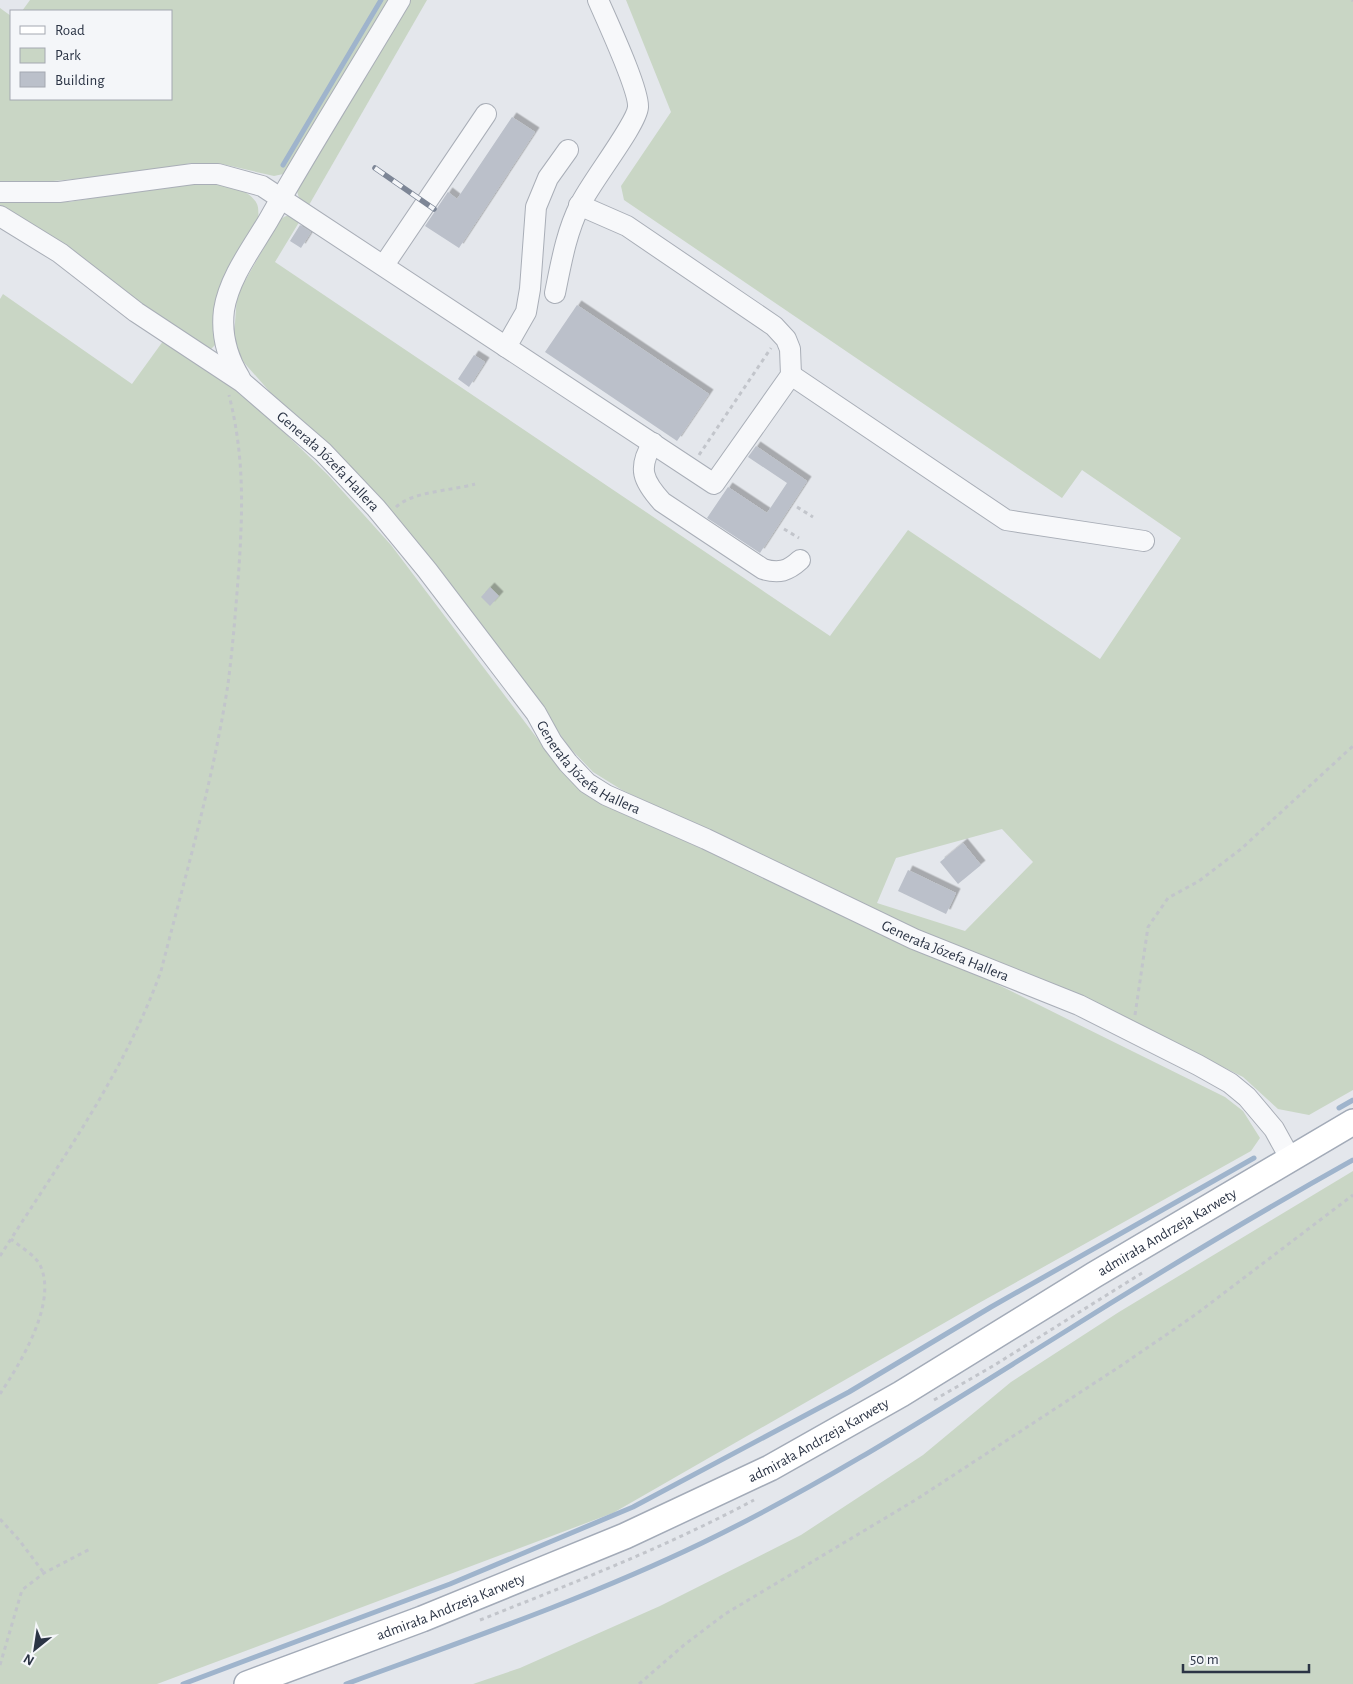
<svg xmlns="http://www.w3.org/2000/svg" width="1353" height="1684" font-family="'Alegreya Sans',sans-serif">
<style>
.green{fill:#c9d6c5;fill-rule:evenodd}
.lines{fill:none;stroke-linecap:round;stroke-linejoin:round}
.stream{stroke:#9fb4cc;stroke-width:5}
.building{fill:#bbc0ca;filter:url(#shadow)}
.minor-casing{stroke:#a9aeb7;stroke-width:22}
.major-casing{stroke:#a3abb8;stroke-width:28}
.path{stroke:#c2c5cb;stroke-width:3;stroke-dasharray:4 4;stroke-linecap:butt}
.minor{stroke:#f7f8fa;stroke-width:20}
.major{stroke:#fff;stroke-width:25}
.rail-casing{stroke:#7d8696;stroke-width:5.5}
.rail{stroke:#f4f6f9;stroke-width:4;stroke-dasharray:11;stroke-linecap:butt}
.labels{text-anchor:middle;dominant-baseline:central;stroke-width:4;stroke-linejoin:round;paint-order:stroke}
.street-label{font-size:15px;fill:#2b3445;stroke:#f4f6f9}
</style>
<defs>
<filter id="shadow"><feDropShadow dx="4.5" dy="-4.5" stdDeviation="0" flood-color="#0004"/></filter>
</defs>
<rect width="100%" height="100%" fill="#e4e7ec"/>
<g class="green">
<path d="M 30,0 L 390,0 L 288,173 L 274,176 L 222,164 L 191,163 L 152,172 L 42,182 L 0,181 L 0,8 L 11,16 L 11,99 L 171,99 L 171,11 L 22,11 Z"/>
<path d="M 409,0 L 427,0 L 309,205 L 299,198 L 296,188 Z"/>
<path d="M 626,0 L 1353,0 L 1353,1090 L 1309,1115 L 1278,1109 L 1243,1077 L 1069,990 L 927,934 L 622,790 L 593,772 L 569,747 L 511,664 L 411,537 L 334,448 L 270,392 L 240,358 L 234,337 L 237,295 L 279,221 C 287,214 291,213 301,219 L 275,262 L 830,636 L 908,530 L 1100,659 L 1181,538 L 1082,470 L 1062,498 L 624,200 L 621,186 L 671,112 ZM 1002,829 L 1033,862 L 965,931 L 877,903 L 896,858 Z"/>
<path d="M 204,182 C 221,185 249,187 257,204 C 259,208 258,215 259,220 L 216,344 L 210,350 L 0,210 L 0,200 L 69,202 L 184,183 Z"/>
<path d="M 3,294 L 132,384 L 166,337 L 256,405 L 328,475 L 391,545 L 555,762 L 586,792 L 618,811 L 944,958 L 1225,1097 L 1243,1111 L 1260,1138 L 1251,1151 L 979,1303 L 613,1513 L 157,1684 L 0,1684 L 0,299 Z"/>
<path d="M 1353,1171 L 1353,1684 L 473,1684 L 520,1668 L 660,1606 L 801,1535 L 923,1455 L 1011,1382 L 1119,1312 Z"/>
</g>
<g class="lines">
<g class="stream">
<path d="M 283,165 L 381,0"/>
<path d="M 1339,1108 L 1353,1100"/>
<path d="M 183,1684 L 450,1584 L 633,1507 L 849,1392 L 991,1307 L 1254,1158"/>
<path d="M 346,1684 C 466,1640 588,1598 702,1543 C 826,1483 942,1408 1058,1336 C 1155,1275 1253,1216 1353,1160"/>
</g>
</g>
<g class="building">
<path d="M 512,117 L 535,132 L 459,248 L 425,226 L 448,192 L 457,199 Z"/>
<path d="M 300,225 L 311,232 L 301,248 L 290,241 Z"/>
<path d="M 577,305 L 709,394 L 677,441 L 545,352 Z"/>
<path d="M 474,355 L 485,362 L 469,387 L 458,379 Z"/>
<path d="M 756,446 L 807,481 L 760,553 L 707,518 L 728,487 L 767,513 L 787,483 L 748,457 Z"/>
<path d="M 490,587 L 499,596 L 490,606 L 481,597 Z"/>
<path d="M 963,843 L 981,865 L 958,884 L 940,862 Z"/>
<path d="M 908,870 L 956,893 L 946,914 L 898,891 Z"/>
</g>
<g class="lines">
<g class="minor-casing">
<g id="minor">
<path d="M 0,192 L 59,192 L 193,174 L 218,174 L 262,186 L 714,484 L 791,375 L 790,349 L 786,339 L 774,326 L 627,226 L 579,205"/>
<path id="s1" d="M 0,216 L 60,253 L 136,312 L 242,382 L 323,452 L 376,508 L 427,570 L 536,713 L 552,742 L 568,763 L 587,783 L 606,795 L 706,839 L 914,939 L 1079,1005 L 1198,1065 L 1230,1083 L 1247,1097 L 1274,1129 L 1290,1158"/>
<path d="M 384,265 L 486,114"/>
<path d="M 555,293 C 561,264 566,233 580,205 C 590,183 637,124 638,107 C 639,89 607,21 598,0"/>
<path d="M 506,347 L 526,312 L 530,289 L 536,207 L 548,178 L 568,150"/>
<path d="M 791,375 L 1006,520 L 1144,541"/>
<path d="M 240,378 C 227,357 221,334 224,310 C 229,278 252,248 268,221 C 310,147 356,74 400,0"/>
<path d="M 653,443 C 637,468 643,481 662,502 L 763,569 C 779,574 788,571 800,560"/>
</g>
</g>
<g class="major-casing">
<g id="major">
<path id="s2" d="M 247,1684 L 422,1619 L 625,1536 L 770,1468 L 901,1394 L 1094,1275 L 1353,1122"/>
</g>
</g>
<g class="path">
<path d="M 1352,0 L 1353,1"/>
<path d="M 699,455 L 771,348"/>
<path d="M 396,507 C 413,491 451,491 475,484"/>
<path d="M 797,507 L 813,517"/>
<path d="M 784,529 L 799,538"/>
<path d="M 1135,1015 L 1148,927 L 1168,898 L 1199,881 L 1241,849 L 1353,746"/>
<path d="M 0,1256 C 58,1165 124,1074 161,971 C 185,877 213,781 228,684 C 233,645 236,606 239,567 C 243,506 244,455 229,395"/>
<path d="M 0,1394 C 21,1362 58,1302 40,1265 C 35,1255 19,1246 11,1239"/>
<path d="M 934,1400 L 993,1366 L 1142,1273"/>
<path d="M 0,1519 L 19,1540 L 44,1573"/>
<path d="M 480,1620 C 573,1583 666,1547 754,1500"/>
<path d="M 0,1665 L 22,1590 L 44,1573 L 90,1549"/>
<path d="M 639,1684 L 684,1645 L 725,1614 L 917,1499 L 1122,1365 L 1195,1315 L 1353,1195"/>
</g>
<use href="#minor" class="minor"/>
<use href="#major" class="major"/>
<g class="rail-casing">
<path id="rail" d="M 375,168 L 434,209"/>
</g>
<use href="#rail" class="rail"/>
</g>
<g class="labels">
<g class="street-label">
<text stroke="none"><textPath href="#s1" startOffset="411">Generała Józefa Hallera</textPath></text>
<text stroke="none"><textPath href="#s1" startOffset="816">Generała Józefa Hallera</textPath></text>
<text stroke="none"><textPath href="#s1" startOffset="1221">Generała Józefa Hallera</textPath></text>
<text stroke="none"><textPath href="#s2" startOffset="1028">admirała Andrzeja Karwety</textPath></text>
<text stroke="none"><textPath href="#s2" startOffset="622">admirała Andrzeja Karwety</textPath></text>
<text stroke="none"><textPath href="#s2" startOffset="218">admirała Andrzeja Karwety</textPath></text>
</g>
</g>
<rect x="10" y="10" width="162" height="90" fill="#f4f6f9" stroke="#a4a8b1"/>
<rect x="20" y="26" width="25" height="8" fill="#ffffff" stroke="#a4a8b1"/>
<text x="55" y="35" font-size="15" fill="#2b3445">Road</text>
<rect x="20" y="48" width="25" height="15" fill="#c9d6c5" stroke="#a4a8b1"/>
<text x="55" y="60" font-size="15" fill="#2b3445">Park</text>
<rect x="20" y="72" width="25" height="15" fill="#bbc0ca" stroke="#a4a8b1"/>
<text x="55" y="85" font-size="15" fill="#2b3445">Building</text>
<g transform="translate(35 1649) rotate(210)" stroke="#f4f6f9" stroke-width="4" paint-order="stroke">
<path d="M0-4L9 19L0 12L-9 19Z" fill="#2b3445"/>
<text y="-8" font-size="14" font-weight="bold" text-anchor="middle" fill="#2b3445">N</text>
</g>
<path d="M1183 1664v8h126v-8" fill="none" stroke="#2b3445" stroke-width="2.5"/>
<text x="1190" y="1664" font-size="15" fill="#2b3445" stroke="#f4f6f9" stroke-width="4" paint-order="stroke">50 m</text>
</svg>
